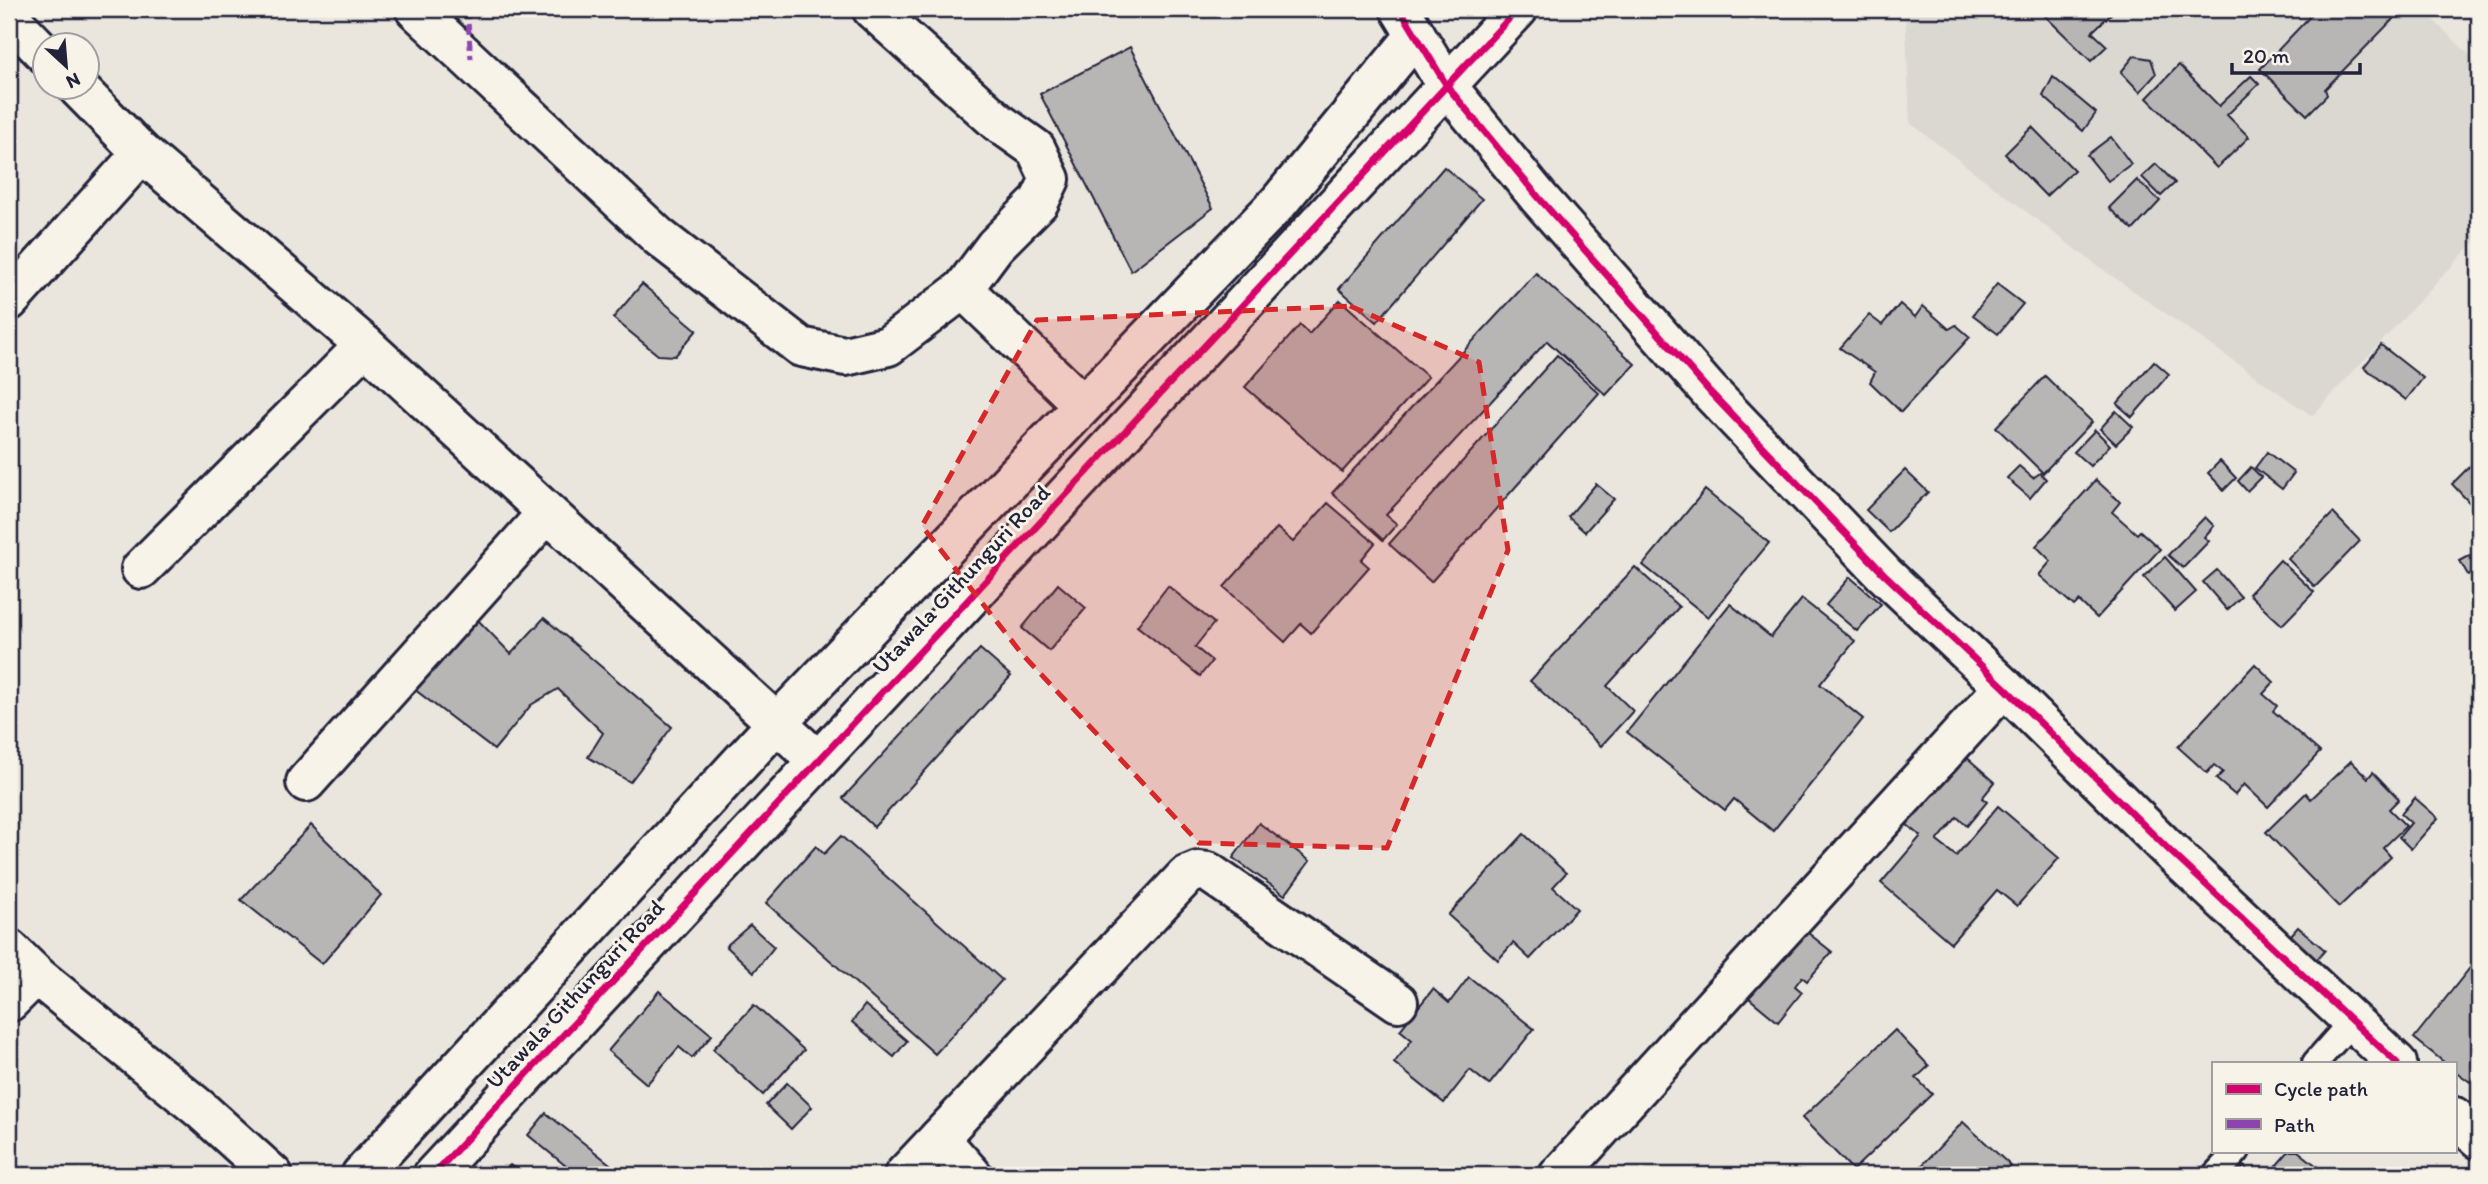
<svg xmlns="http://www.w3.org/2000/svg" width="2488" height="1184" font-family="Itim,sans-serif">
<style>
.built{fill:#dbd8d2}
.building{fill:#b8b6b5;stroke:#22223b;stroke-width:2}
.lines{fill:none;stroke-linecap:round;stroke-linejoin:round}
.lane-casing{stroke:#22223b;stroke-width:30}
.street-casing{stroke:#22223b;stroke-width:44}
.secondary-casing{stroke:#22223b;stroke-width:44}
.lane{stroke:#f7f3e8;stroke-width:24}
.street{stroke:#f7f3e8;stroke-width:38}
.secondary{stroke:#f7f3e8;stroke-width:38}
.quiet{stroke:#8e44ad;stroke-width:5;stroke-dasharray:10 5;stroke-linecap:butt}
.cycleway-casing{stroke:#f7f3e8;stroke-width:11}
.cycleway{stroke:#d6006c;stroke-width:7}
.marked{fill:#d62828;fill-opacity:0.2;stroke:#d62828;stroke-width:5;stroke-dasharray:14 9;stroke-linejoin:round}
.labels{text-anchor:middle;dominant-baseline:central;stroke-width:6;stroke-linejoin:round;paint-order:stroke}
.street-label{font-size:23px;fill:#22223b;stroke:#f7f3e8}
</style>
<rect width="100%" height="100%" fill="#eae6de"/>
<filter id="ink" filterUnits="userSpaceOnUse"><feTurbulence type="fractalNoise" baseFrequency=".0143" numOctaves="2"/><feDisplacementMap in="SourceGraphic" scale="14" xChannelSelector="R" yChannelSelector="G"/><feConvolveMatrix kernelMatrix="1 2 1 2 8 2 1 2 1" color-interpolation-filters="sRGB"/></filter>
<g filter="url(#ink)">
<path class="built" d="M 1905,9 L 2422,9 L 2479,64 L 2479,237 L 2312,416 L 2095,264 L 1910,123 Z"/>
<g class="building">
<path d="M 2038,9 L 2116,9 L 2092,32 L 2107,46 L 2091,61 Z"/>
<path d="M 2317,9 L 2403,9 L 2325,89 L 2327,95 L 2307,115 L 2260,69 Z"/>
<path d="M 1130,47 L 1213,208 L 1131,271 L 1040,94 Z"/>
<path d="M 2134,56 L 2151,59 L 2156,74 L 2140,92 L 2121,72 Z"/>
<path d="M 2179,65 L 2219,106 L 2251,76 L 2259,84 L 2227,115 L 2249,137 L 2217,168 L 2147,98 Z"/>
<path d="M 2053,77 L 2096,113 L 2083,131 L 2043,96 Z"/>
<path d="M 2032,127 L 2074,170 L 2046,196 L 2005,154 Z"/>
<path d="M 2111,137 L 2131,164 L 2108,181 L 2087,155 Z"/>
<path d="M 2156,164 L 2175,183 L 2161,196 L 2142,177 Z"/>
<path d="M 1444,167 L 1482,199 L 1377,322 L 1339,289 Z"/>
<path d="M 2137,180 L 2160,201 L 2133,230 L 2109,208 Z"/>
<path d="M 1536,273 L 1635,364 L 1606,395 L 1547,341 L 1386,515 L 1397,524 L 1383,540 L 1332,493 Z"/>
<path d="M 642,284 L 697,330 L 675,356 L 658,355 L 613,318 Z"/>
<path d="M 1997,284 L 2023,304 L 1998,334 L 1973,315 Z"/>
<path d="M 1340,300 L 1428,377 L 1342,472 L 1245,387 L 1300,325 L 1309,334 Z"/>
<path d="M 1900,304 L 1915,317 L 1923,306 L 1949,329 L 1956,325 L 1970,337 L 1901,412 L 1870,382 L 1875,372 L 1840,348 L 1869,315 L 1882,325 Z"/>
<path d="M 2381,345 L 2423,378 L 2406,400 L 2364,367 Z"/>
<path d="M 1557,355 L 1599,393 L 1431,582 L 1389,544 Z"/>
<path d="M 2154,361 L 2169,374 L 2132,417 L 2117,404 Z"/>
<path d="M 2045,376 L 2092,422 L 2043,473 L 1996,427 Z"/>
<path d="M 2116,411 L 2133,427 L 2116,444 L 2100,429 Z"/>
<path d="M 2095,430 L 2110,445 L 2090,466 L 2074,452 Z"/>
<path d="M 2267,452 L 2294,473 L 2282,489 L 2255,468 Z"/>
<path d="M 2479,457 L 2479,513 L 2452,484 Z"/>
<path d="M 2220,461 L 2236,478 L 2224,490 L 2208,473 Z"/>
<path d="M 2019,466 L 2033,478 L 2040,473 L 2046,479 L 2030,498 L 2007,478 Z"/>
<path d="M 2251,467 L 2261,477 L 2247,491 L 2238,481 Z"/>
<path d="M 1905,470 L 1928,492 L 1889,532 L 1866,510 Z"/>
<path d="M 2096,480 L 2120,502 L 2112,512 L 2137,534 L 2140,531 L 2160,549 L 2097,618 L 2079,601 L 2074,606 L 2039,575 L 2051,561 L 2036,546 Z"/>
<path d="M 1596,484 L 1614,499 L 1585,532 L 1568,517 Z"/>
<path d="M 1705,490 L 1769,543 L 1708,617 L 1643,565 Z"/>
<path d="M 1328,503 L 1375,543 L 1361,560 L 1369,567 L 1311,633 L 1301,624 L 1285,642 L 1224,587 L 1277,528 L 1293,542 Z"/>
<path d="M 2333,513 L 2360,541 L 2315,587 L 2288,559 Z"/>
<path d="M 2205,517 L 2214,526 L 2204,537 L 2209,541 L 2183,568 L 2168,555 Z"/>
<path d="M 2475,553 L 2479,560 L 2479,569 L 2468,575 L 2460,561 Z"/>
<path d="M 2165,557 L 2196,592 L 2175,611 L 2144,577 Z"/>
<path d="M 2280,560 L 2314,592 L 2282,625 L 2249,594 Z"/>
<path d="M 1635,567 L 1679,607 L 1607,686 L 1633,711 L 1601,746 L 1530,681 Z"/>
<path d="M 2217,570 L 2241,597 L 2227,610 L 2203,582 Z"/>
<path d="M 1850,577 L 1881,604 L 1857,631 L 1826,605 Z"/>
<path d="M 1058,584 L 1086,608 L 1049,651 L 1022,628 Z"/>
<path d="M 1168,586 L 1214,623 L 1195,647 L 1212,661 L 1200,676 L 1137,626 Z"/>
<path d="M 1802,599 L 1855,641 L 1820,684 L 1863,719 L 1773,831 L 1734,799 L 1725,810 L 1627,732 L 1730,604 L 1771,637 Z"/>
<path d="M 544,618 L 672,727 L 630,782 L 588,757 L 603,733 L 558,689 L 531,705 L 494,750 L 414,689 L 477,619 L 511,654 Z"/>
<path d="M 980,649 L 1011,676 L 874,827 L 843,798 Z"/>
<path d="M 2255,664 L 2274,682 L 2263,694 L 2277,706 L 2273,711 L 2320,752 L 2268,807 L 2244,784 L 2235,795 L 2216,779 L 2223,772 L 2214,765 L 2207,773 L 2178,747 Z"/>
<path d="M 1964,755 L 1995,782 L 1982,798 L 1987,802 L 1967,826 L 1957,817 L 1937,841 L 1956,856 L 1998,806 L 2059,858 L 2017,906 L 1997,890 L 1951,943 L 1881,883 L 1921,836 L 1906,824 Z"/>
<path d="M 2351,761 L 2368,778 L 2373,772 L 2399,799 L 2389,809 L 2406,826 L 2383,848 L 2391,857 L 2339,907 L 2266,832 L 2306,793 L 2311,799 Z"/>
<path d="M 2415,798 L 2438,818 L 2411,849 L 2399,837 L 2411,823 L 2401,814 Z"/>
<path d="M 1259,823 L 1310,861 L 1285,895 L 1233,858 Z"/>
<path d="M 311,825 L 381,895 L 322,964 L 241,900 Z"/>
<path d="M 1524,834 L 1566,873 L 1553,887 L 1577,909 L 1530,959 L 1513,943 L 1498,960 L 1448,915 Z"/>
<path d="M 841,836 L 1002,980 L 935,1054 L 766,903 L 816,846 L 824,854 Z"/>
<path d="M 750,925 L 774,947 L 754,972 L 726,946 Z"/>
<path d="M 1798,925 L 1832,952 L 1807,981 L 1802,977 L 1795,986 L 1802,992 L 1778,1022 L 1743,993 Z"/>
<path d="M 2298,927 L 2325,950 L 2306,972 L 2279,949 Z"/>
<path d="M 2477,959 L 2479,960 L 2479,1071 L 2470,1082 L 2455,1071 L 2455,1063 L 2445,1063 L 2414,1038 Z"/>
<path d="M 1469,977 L 1534,1029 L 1489,1085 L 1470,1070 L 1444,1103 L 1394,1063 L 1412,1040 L 1400,1030 L 1433,989 L 1449,1003 Z"/>
<path d="M 659,991 L 712,1035 L 692,1058 L 679,1047 L 647,1084 L 608,1051 Z"/>
<path d="M 754,1005 L 804,1050 L 763,1095 L 713,1049 Z"/>
<path d="M 865,1005 L 907,1041 L 894,1057 L 852,1022 Z"/>
<path d="M 1895,1030 L 1929,1066 L 1916,1078 L 1932,1094 L 1853,1170 L 1802,1118 Z"/>
<path d="M 787,1083 L 812,1107 L 791,1129 L 766,1105 Z"/>
<path d="M 546,1113 L 620,1172 L 618,1175 L 577,1175 L 528,1135 Z"/>
<path d="M 1963,1122 L 2011,1166 L 2003,1175 L 1913,1175 Z"/>
<path d="M 2289,1151 L 2298,1151 L 2328,1175 L 2268,1175 Z"/>
<path d="M 510,1165 L 523,1175 L 501,1175 Z"/>
<path d="M 2244,1167 L 2254,1175 L 2237,1175 Z"/>
</g>
<g class="lines">
<g class="lane-casing">
<g id="lane">
<path d="M 2315,1063 L 2353,1020"/>
<path d="M 2215,1175 L 2237,1151"/>
</g>
</g>
<g class="street-casing">
<g id="street">
<path d="M 415,9 L 659,237 L 801,347 L 845,356 L 888,346 L 963,289 L 1082,404"/>
<path d="M 872,9 L 998,122 L 1036,149 L 1050,179 L 1039,202 L 995,246 L 963,289"/>
<path d="M 1400,9 L 1447,86 L 1539,198 L 1710,392 L 1884,574 L 2004,687 L 2171,852 L 2397,1063"/>
<path d="M 9,17 L 46,55"/>
<path d="M 78,88 L 142,153 L 365,345 L 818,761"/>
<path d="M 9,301 L 142,153"/>
<path d="M 141,569 L 365,345"/>
<path d="M 306,782 L 547,513"/>
<path d="M 9,949 L 36,975 L 200,1109 L 273,1175"/>
<path d="M 9,1002 L 36,975"/>
<path d="M 2455,1117 L 2479,1139"/>
<path d="M 939,1138 L 972,1175"/>
<path d="M 361,1175 L 777,723 L 1279,202 L 1416,35"/>
<path d="M 904,1175 L 1186,876 L 1198,871 L 1208,872 L 1398,1002"/>
<path d="M 1559,1175 L 2004,687"/>
</g>
</g>
<g class="secondary-casing">
<path id="secondary" d="M 433,1175 L 1518,9"/>
</g>
<use href="#lane" class="lane"/>
<use href="#street" class="street"/>
<use href="#secondary" class="secondary"/>
<path class="quiet" d="M 467,9 L 471,59"/>
<g class="cycleway-casing">
<g id="cycleway">
<path d="M 1400,9 L 1447,86 L 1539,198 L 1710,392 L 1884,574 L 2004,687 L 2171,852 L 2397,1063"/>
<path d="M 433,1175 L 1518,9"/>
</g>
</g>
<use href="#cycleway" class="cycleway"/>
</g>
</g>
<path class="marked" d="M 1350,306 L 1479,362 L 1508,550 L 1387,848 L 1199,843 L 1022,654 L 922,526 L 1037,320 Z"/>
<g class="labels">
<g class="street-label">
<text transform="translate(961 579) rotate(-47)">Utawala Githunguri Road</text>
<text transform="translate(575 994) rotate(-47)">Utawala Githunguri Road</text>
</g>
</g>
<rect width="2488" height="1184" fill="none" stroke="#f7f3e8" stroke-width="35"/>
<rect x="18" y="18" width="2453" height="1149" fill="none" stroke="#22223b" stroke-width="2.5" filter="url(#ink)"/>
<rect x="2212" y="1062" width="245" height="91" fill="#f7f3e8" stroke="#a29fa3" stroke-width="2"/>
<rect x="2226" y="1084" width="35" height="10" fill="#d6006c" stroke="#a29fa3" stroke-width="2"/>
<text x="2274" y="1096" font-size="21" fill="#22223b">Cycle path</text>
<rect x="2226" y="1119" width="35" height="10" fill="#8e44ad" stroke="#a29fa3" stroke-width="2"/>
<text x="2274" y="1132" font-size="21" fill="#22223b">Path</text>
<g transform="translate(66 66) rotate(154)"><circle r="33" fill="#f7f3e8" stroke="#a29fa3" stroke-width="2"/>
<path d="M0-5L12 26L0 18L-12 26Z" fill="#22223b"/>
<text y="-10" font-size="19" font-weight="bold" text-anchor="middle" fill="#22223b">N</text>
</g>
<path d="M2232 63v10h128v-10" fill="none" stroke="#22223b" stroke-width="3.5"/>
<text x="2243" y="63" font-size="21" fill="#22223b" stroke="#f7f3e8" stroke-width="5" paint-order="stroke">20 m</text>
</svg>
